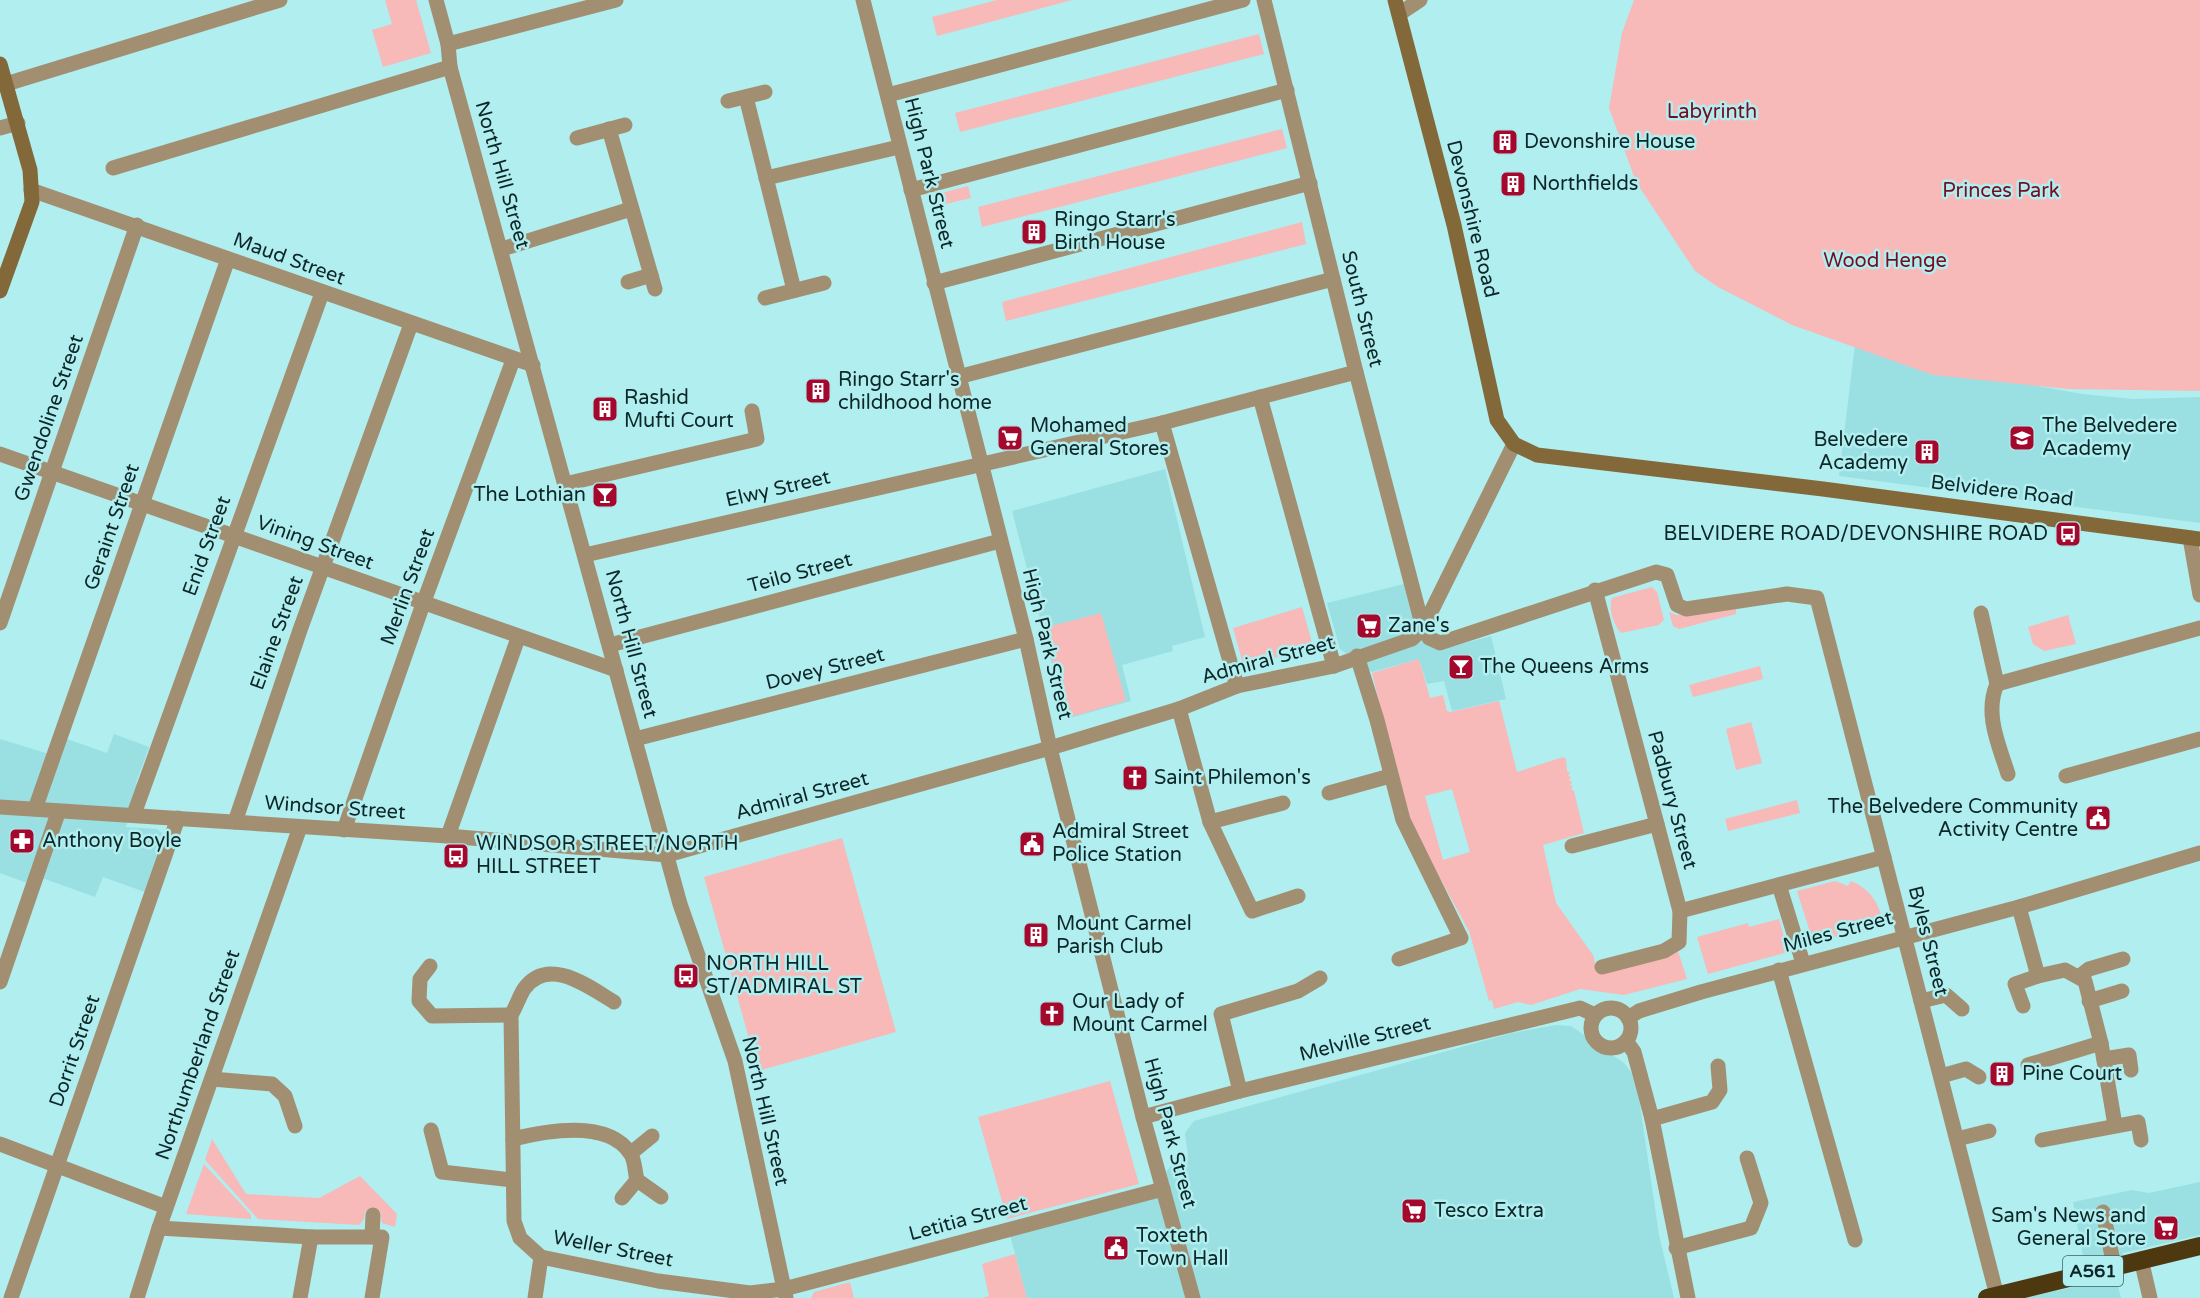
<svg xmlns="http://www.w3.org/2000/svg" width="2200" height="1298" font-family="'Varela Round',sans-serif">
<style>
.built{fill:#9ae0e3}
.green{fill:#f8b9b9;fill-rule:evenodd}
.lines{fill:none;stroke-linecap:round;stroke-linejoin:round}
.street{stroke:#a28f72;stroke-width:15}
.secondary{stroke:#83683a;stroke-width:15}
.highway{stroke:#4e380f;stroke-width:18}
.labels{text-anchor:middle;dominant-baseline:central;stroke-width:5;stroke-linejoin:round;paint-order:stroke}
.shield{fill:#b0eef0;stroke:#3e6263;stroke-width:1.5}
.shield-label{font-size:18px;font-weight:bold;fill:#0d2627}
.park-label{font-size:20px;fill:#750d20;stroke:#b0eef0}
.poi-label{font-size:20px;fill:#0d2627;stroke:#b0eef0;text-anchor:start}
.street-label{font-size:20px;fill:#0d2627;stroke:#b0eef0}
</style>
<rect width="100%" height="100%" fill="#b0eef0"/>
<g class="built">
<path d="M 1855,344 L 1971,374 L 2082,394 L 2133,399 L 2200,397 L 2200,523 L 1839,476 Z"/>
<path d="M 1165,469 L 1205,637 L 1172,646 L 1173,651 L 1122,665 L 1131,701 L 1066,719 L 1012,511 Z"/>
<path d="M 1404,584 L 1410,609 L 1443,649 L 1491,636 L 1506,699 L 1452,711 L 1444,681 L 1427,684 L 1419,659 L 1372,672 L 1340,649 L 1327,603 Z"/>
<path d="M 114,734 L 149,747 L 136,783 L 139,786 L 126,827 L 157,829 L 163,834 L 145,892 L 103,877 L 95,897 L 45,879 L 27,883 L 0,873 L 0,739 L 49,754 L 67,739 L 107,753 Z"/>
<path d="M 1556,1025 L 1571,1026 L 1624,1063 L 1631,1072 L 1639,1098 L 1659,1235 L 1674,1298 L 1027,1298 L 1010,1235 L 1145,1199 L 1177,1158 L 1188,1156 L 1185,1133 L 1194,1121 L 1512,1033 Z"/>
<path d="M 2200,1182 L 2200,1235 L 2123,1253 L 2117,1282 L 2121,1298 L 2022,1298 L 2088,1284 L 2073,1202 L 2132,1190 L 2149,1193 Z"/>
</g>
<g class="green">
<path d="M 385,0 L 416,0 L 431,53 L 383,67 L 372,30 L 392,24 Z"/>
<path d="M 997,0 L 1072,0 L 937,36 L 932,17 Z"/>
<path d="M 1634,0 L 2200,0 L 2200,391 L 2068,389 L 1933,375 L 1792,325 L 1718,287 L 1695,271 L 1636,182 L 1609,108 L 1622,33 Z"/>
<path d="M 1259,34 L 1264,54 L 960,132 L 955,113 Z"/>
<path d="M 1282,129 L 1287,148 L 982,227 L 978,207 Z"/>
<path d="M 968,186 L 971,198 L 937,206 L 934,195 Z"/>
<path d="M 1302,222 L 1306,244 L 1006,321 L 1002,302 Z"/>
<path d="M 1652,587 L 1657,592 L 1664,620 L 1659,625 L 1621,633 C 1614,626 1608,608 1612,598 Z"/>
<path d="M 1302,607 L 1313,646 L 1244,667 L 1233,628 Z"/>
<path d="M 1736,607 L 1736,614 L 1679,629 L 1673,626 L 1669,612 L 1676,615 Z"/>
<path d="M 1101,613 L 1126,701 L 1067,718 L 1044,628 Z"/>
<path d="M 2068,615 L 2076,644 L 2044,651 L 2033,644 L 2028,627 Z"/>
<path d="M 1419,659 L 1430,698 L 1443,695 L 1447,711 L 1450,712 L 1499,701 L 1517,772 L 1563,757 L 1566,759 L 1567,771 L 1570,773 L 1568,776 L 1571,777 L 1569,780 L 1572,782 L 1570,785 L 1573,786 L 1571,789 L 1574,791 L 1584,833 L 1543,845 L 1556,903 L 1593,955 L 1597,971 L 1678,951 L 1687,979 L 1624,995 L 1580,989 L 1531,1005 L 1518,1002 L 1494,1009 L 1492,1000 L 1489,1001 L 1469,931 L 1407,818 L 1372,673 ZM 1452,789 L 1470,852 L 1443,860 L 1425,796 Z"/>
<path d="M 1760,666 L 1763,679 L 1693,697 L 1689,685 Z"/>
<path d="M 1751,722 L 1762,763 L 1736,770 L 1726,729 Z"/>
<path d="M 1797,800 L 1800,813 L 1728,831 L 1725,819 Z"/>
<path d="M 842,838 L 896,1032 L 758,1071 L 704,877 Z"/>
<path d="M 1835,881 L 1848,886 L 1851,881 C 1872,890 1879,904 1884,925 L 1823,940 L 1811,935 L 1797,891 Z"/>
<path d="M 1779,919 L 1788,952 L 1708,974 L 1697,937 L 1748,923 L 1749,927 Z"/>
<path d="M 1110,1081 L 1139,1184 L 1007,1219 L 978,1117 Z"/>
<path d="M 212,1139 L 246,1194 L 319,1198 L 360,1176 L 397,1214 L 395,1227 L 382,1223 L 380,1211 L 365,1211 L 364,1219 L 359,1225 L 258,1219 L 205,1160 Z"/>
<path d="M 204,1164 L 251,1215 L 251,1219 L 186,1214 Z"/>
<path d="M 1015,1254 L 1027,1298 L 982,1298 L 989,1296 L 982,1264 Z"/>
<path d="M 850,1282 L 854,1298 L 811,1298 L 814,1292 Z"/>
</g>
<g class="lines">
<g class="street">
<path d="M 436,0 L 448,44 L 450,67 L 680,904 L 735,1061 L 786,1298"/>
<path d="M 863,0 L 1026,639 L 1050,748 L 1143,1117 L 1193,1298"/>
<path d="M 1264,0 L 1356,372 L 1423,628 L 1429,638 L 1440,643 L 1656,572 L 1667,575 L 1677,605 L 1686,609 L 1787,594 L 1817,598 L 1997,1296"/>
<path d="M 1399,14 L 1420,0"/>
<path d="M 448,44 L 616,0"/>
<path d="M 6,84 L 280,0"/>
<path d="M 888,95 L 1243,0"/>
<path d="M 746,97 L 794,290"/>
<path d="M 728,101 L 765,92"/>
<path d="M 0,128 L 18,123"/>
<path d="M 609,129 L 655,289"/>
<path d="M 577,138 L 625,125"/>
<path d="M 113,168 L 450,67"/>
<path d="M 766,178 L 899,147"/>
<path d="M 31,190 L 533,365"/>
<path d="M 911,190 L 1287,90"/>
<path d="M 502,249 L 631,209"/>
<path d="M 628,282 L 651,275"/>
<path d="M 934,283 L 1310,183"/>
<path d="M 765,298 L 824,283"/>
<path d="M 958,377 L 1333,279"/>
<path d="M 1260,397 L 1334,666"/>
<path d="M 1162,423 L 1237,686"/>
<path d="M 0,454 L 616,670"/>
<path d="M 565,484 L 757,439 L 752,411"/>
<path d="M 2190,538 L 2200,595"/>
<path d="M 585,555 L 1162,423 L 1356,372"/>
<path d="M 1595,590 L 1680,911 L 1679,942 L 1664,951 L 1602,967"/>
<path d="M 1981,613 L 1997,684"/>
<path d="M 0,623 L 137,225"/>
<path d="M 610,645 L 1000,541"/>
<path d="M 1357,656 L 1377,720 L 1403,820 L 1461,938 L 1399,959"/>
<path d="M 1997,684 L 2200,628"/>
<path d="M 1997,684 C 1984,714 1999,745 2008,774"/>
<path d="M 1179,709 L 1210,822 L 1252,911 L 1298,896"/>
<path d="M 635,739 L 1026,639"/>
<path d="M 2066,776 L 2200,739"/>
<path d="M 1329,793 L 1390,776"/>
<path d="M 0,807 L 448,836 L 667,855 L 1050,748 L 1179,709 L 1237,686 L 1334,666 L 1412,639 L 1423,628 L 1514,444"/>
<path d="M 35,809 L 228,259"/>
<path d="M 134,814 L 322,293"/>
<path d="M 235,822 L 300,630 L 411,324"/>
<path d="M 1210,822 L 1283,803"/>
<path d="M 344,830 L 423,604 L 513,360"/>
<path d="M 448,836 L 518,638"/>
<path d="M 1572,846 L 1657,824"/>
<path d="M 1779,885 L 1803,963"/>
<path d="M 2019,907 L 2038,976 L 2065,970 L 2085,981 L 2101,1043 L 2115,1125"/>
<path d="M 1680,911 L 1884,857"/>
<path d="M 430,966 L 420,979 L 419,1001 L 432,1016 L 511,1015"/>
<path d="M 1779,970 L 1855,1240"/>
<path d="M 2080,976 L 2089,969 L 2123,959"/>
<path d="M 0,982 L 58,813"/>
<path d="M 1921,1001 L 1946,995 L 1962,1009"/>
<path d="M 2089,1001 L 2122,991"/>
<path d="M 614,1002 C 589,987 548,955 524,989 C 519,997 516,1007 511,1015 L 514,1221 L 520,1238 L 541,1257 L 658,1281 L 750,1293 L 784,1289 L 1163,1189"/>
<path d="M 2023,1006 L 2015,984 L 2038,976"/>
<circle cx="1611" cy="1028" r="20"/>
<path d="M 1628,1018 L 1639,1011 L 1701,992 L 2019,907 L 2200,853"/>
<path d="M 1626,1041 L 1634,1052 L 1652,1119 L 1688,1298"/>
<path d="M 2104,1059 L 2129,1055 L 2131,1070"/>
<path d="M 2028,1065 L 2101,1043"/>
<path d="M 1941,1076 L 1966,1069 L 1979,1077"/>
<path d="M 212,1079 L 272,1084 L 285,1096 L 295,1126"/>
<path d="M 1240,1091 L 1221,1014 L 1298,991 L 1320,978"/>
<path d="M 1143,1117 L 1240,1091 L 1580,1008 L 1595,1015"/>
<path d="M 1652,1119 L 1712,1102 L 1720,1090 L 1718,1066"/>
<path d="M 431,1130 L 442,1172 L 512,1180"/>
<path d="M 513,1139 C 546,1131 607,1119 630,1153 C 635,1159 635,1173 637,1180 L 622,1198"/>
<path d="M 1957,1139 L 1989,1131"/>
<path d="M 2042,1140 L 2138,1122 L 2141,1140"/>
<path d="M 0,1144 L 166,1207"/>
<path d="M 631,1153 L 652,1136"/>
<path d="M 637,1180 L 661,1197"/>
<path d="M 2103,1212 L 2114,1266"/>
<path d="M 159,1228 L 311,1237 L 382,1237 L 372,1298"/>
<path d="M 372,1237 L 373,1215"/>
<path d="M 1676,1248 L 1751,1228 L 1761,1203 L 1747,1158"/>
<path d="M 2141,1259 L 2150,1298"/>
<path d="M 11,1298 L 178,818"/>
<path d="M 137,1298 L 159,1228 L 300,827"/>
<path d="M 300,1298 L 311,1237"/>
<path d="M 535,1298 L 541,1257"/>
</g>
<g class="secondary">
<path d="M 1395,0 L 1454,225 L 1497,420 L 1514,444 L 1537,455 L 1823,489 L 2200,539"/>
<path d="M 0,64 L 30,170 L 32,202 L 0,291"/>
</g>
<path class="highway" d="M 1987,1298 L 2200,1246"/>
</g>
<defs>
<g id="building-square" transform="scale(1.35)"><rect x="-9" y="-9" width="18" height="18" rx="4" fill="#a5082d" stroke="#b0eef0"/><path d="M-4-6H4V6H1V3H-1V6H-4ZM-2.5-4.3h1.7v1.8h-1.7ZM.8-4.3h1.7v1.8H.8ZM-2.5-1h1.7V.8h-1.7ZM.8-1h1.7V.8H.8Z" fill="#fff"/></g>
<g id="supermarket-square" transform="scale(1.35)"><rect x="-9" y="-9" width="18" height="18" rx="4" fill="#a5082d" stroke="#b0eef0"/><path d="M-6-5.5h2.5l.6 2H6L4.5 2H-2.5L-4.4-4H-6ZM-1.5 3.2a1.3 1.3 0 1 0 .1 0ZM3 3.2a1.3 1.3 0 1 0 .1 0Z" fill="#fff"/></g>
<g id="school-square" transform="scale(1.35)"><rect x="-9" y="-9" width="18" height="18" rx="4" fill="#a5082d" stroke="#b0eef0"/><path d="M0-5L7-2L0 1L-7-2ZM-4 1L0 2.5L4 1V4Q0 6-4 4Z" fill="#fff"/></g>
<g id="bar-square" transform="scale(1.35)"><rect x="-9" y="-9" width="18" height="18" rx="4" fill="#a5082d" stroke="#b0eef0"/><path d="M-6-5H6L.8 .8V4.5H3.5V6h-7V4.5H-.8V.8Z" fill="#fff"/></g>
<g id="bus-square" transform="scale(1.35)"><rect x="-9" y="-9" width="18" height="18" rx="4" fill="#a5082d" stroke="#b0eef0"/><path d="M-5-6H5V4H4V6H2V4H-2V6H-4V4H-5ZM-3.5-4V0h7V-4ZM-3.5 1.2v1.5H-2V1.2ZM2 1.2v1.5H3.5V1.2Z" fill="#fff"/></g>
<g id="church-square" transform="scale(1.35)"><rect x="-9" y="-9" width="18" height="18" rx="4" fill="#a5082d" stroke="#b0eef0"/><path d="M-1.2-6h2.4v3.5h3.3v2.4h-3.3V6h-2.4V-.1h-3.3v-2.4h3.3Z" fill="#fff"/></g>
<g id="civic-square" transform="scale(1.35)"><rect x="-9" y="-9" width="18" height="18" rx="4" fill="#a5082d" stroke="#b0eef0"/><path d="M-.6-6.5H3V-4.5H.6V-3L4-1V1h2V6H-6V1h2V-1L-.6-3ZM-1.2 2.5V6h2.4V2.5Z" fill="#fff"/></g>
<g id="pharmacy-square" transform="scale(1.35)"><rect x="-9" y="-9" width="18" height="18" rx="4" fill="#a5082d" stroke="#b0eef0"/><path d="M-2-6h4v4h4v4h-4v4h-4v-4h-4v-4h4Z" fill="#fff"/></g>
</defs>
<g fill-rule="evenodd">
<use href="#building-square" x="1505" y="142"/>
<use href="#building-square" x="1513" y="184"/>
<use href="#building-square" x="1034" y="232"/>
<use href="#building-square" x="818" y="391"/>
<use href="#building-square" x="605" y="409"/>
<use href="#supermarket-square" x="1010" y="438"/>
<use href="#school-square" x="2022" y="438"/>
<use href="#building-square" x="1927" y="452"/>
<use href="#bar-square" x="605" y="495"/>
<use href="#bus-square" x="2068" y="534"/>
<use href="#supermarket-square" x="1369" y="626"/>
<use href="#bar-square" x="1461" y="667"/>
<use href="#church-square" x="1135" y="778"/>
<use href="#civic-square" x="2098" y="818"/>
<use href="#pharmacy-square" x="22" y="841"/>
<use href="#civic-square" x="1032" y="844"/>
<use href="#bus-square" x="456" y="856"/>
<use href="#building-square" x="1036" y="935"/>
<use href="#bus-square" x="686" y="976"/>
<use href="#church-square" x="1052" y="1014"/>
<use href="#building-square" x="2002" y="1074"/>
<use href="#supermarket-square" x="1414" y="1211"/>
<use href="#supermarket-square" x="2166" y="1228"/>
<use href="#civic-square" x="1116" y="1248"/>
</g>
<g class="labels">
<rect class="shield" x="2063" y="1256" width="60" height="30" rx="4.5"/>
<g class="shield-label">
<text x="2093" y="1271">A561</text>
</g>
<g class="park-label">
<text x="1712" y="112">Labyrinth</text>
<text x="2001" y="191">Princes Park</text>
<text x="1885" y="261">Wood Henge</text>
</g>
<g class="poi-label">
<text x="1524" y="142">Devonshire House</text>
<text x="1532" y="184">Northfields</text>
<text x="1054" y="220">Ringo Starr's<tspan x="1054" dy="23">Birth House</tspan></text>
<text x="838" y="380">Ringo Starr's<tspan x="838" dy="23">childhood home</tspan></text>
<text x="624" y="398">Rashid<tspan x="624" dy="23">Mufti Court</tspan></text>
<text x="1030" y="426">Mohamed<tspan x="1030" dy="23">General Stores</tspan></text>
<text x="2042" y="426">The Belvedere<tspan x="2042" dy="23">Academy</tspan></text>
<text x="1908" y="440" text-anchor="end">Belvedere<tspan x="1908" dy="23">Academy</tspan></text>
<text x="586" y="495" text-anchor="end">The Lothian</text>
<text x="2048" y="534" text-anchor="end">BELVIDERE ROAD/DEVONSHIRE ROAD</text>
<text x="1388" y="626">Zane's</text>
<text x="1480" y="667">The Queens Arms</text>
<text x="1154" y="778">Saint Philemon's</text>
<text x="2078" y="807" text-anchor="end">The Belvedere Community<tspan x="2078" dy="23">Activity Centre</tspan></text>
<text x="1052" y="832">Admiral Street<tspan x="1052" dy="23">Police Station</tspan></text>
<text x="42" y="841">Anthony Boyle</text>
<text x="476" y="844">WINDSOR STREET/NORTH<tspan x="476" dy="23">HILL STREET</tspan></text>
<text x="1056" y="924">Mount Carmel<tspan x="1056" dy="23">Parish Club</tspan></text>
<text x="706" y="964">NORTH HILL<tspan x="706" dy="23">ST/ADMIRAL ST</tspan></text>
<text x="1072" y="1002">Our Lady of<tspan x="1072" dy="23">Mount Carmel</tspan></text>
<text x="2022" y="1074">Pine Court</text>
<text x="1434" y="1211">Tesco Extra</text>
<text x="2146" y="1216" text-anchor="end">Sam's News and<tspan x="2146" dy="23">General Store</tspan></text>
<text x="1136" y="1236">Toxteth<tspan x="1136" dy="23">Town Hall</tspan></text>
</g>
<g class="street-label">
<text transform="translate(929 173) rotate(76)">High Park Street</text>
<text transform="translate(502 175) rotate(74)">North Hill Street</text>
<text transform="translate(1472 219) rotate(76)">Devonshire Road</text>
<text transform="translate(289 259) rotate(20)">Maud Street</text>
<text transform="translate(1362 309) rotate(76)">South Street</text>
<text transform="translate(49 418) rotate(-71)">Gwendoline Street</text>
<text transform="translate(778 489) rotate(-13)">Elwy Street</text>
<text transform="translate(2002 491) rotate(7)">Belvidere Road</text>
<text transform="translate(112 527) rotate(-71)">Geraint Street</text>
<text transform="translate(315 543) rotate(20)">Vining Street</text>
<text transform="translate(207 546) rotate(-70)">Enid Street</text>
<text transform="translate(800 573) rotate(-15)">Teilo Street</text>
<text transform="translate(408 587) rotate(-70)">Merlin Street</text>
<text transform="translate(277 633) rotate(-70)">Elaine Street</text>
<text transform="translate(631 644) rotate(75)">North Hill Street</text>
<text transform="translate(1047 644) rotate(76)">High Park Street</text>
<text transform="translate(1268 660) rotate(-15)">Admiral Street</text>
<text transform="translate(825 669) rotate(-14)">Dovey Street</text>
<text transform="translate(802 796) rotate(-15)">Admiral Street</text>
<text transform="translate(1672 800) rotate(75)">Padbury Street</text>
<text transform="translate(335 808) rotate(4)">Windsor Street</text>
<text transform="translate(1838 932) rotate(-15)">Miles Street</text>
<text transform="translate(1928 941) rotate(76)">Byles Street</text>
<text transform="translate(1365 1039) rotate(-14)">Melville Street</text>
<text transform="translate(75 1051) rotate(-71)">Dorrit Street</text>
<text transform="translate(198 1055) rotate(-71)">Northumberland Street</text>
<text transform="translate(765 1111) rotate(77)">North Hill Street</text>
<text transform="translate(1170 1133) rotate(75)">High Park Street</text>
<text transform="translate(968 1219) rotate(-15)">Letitia Street</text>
<text transform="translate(613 1249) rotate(11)">Weller Street</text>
</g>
</g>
</svg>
